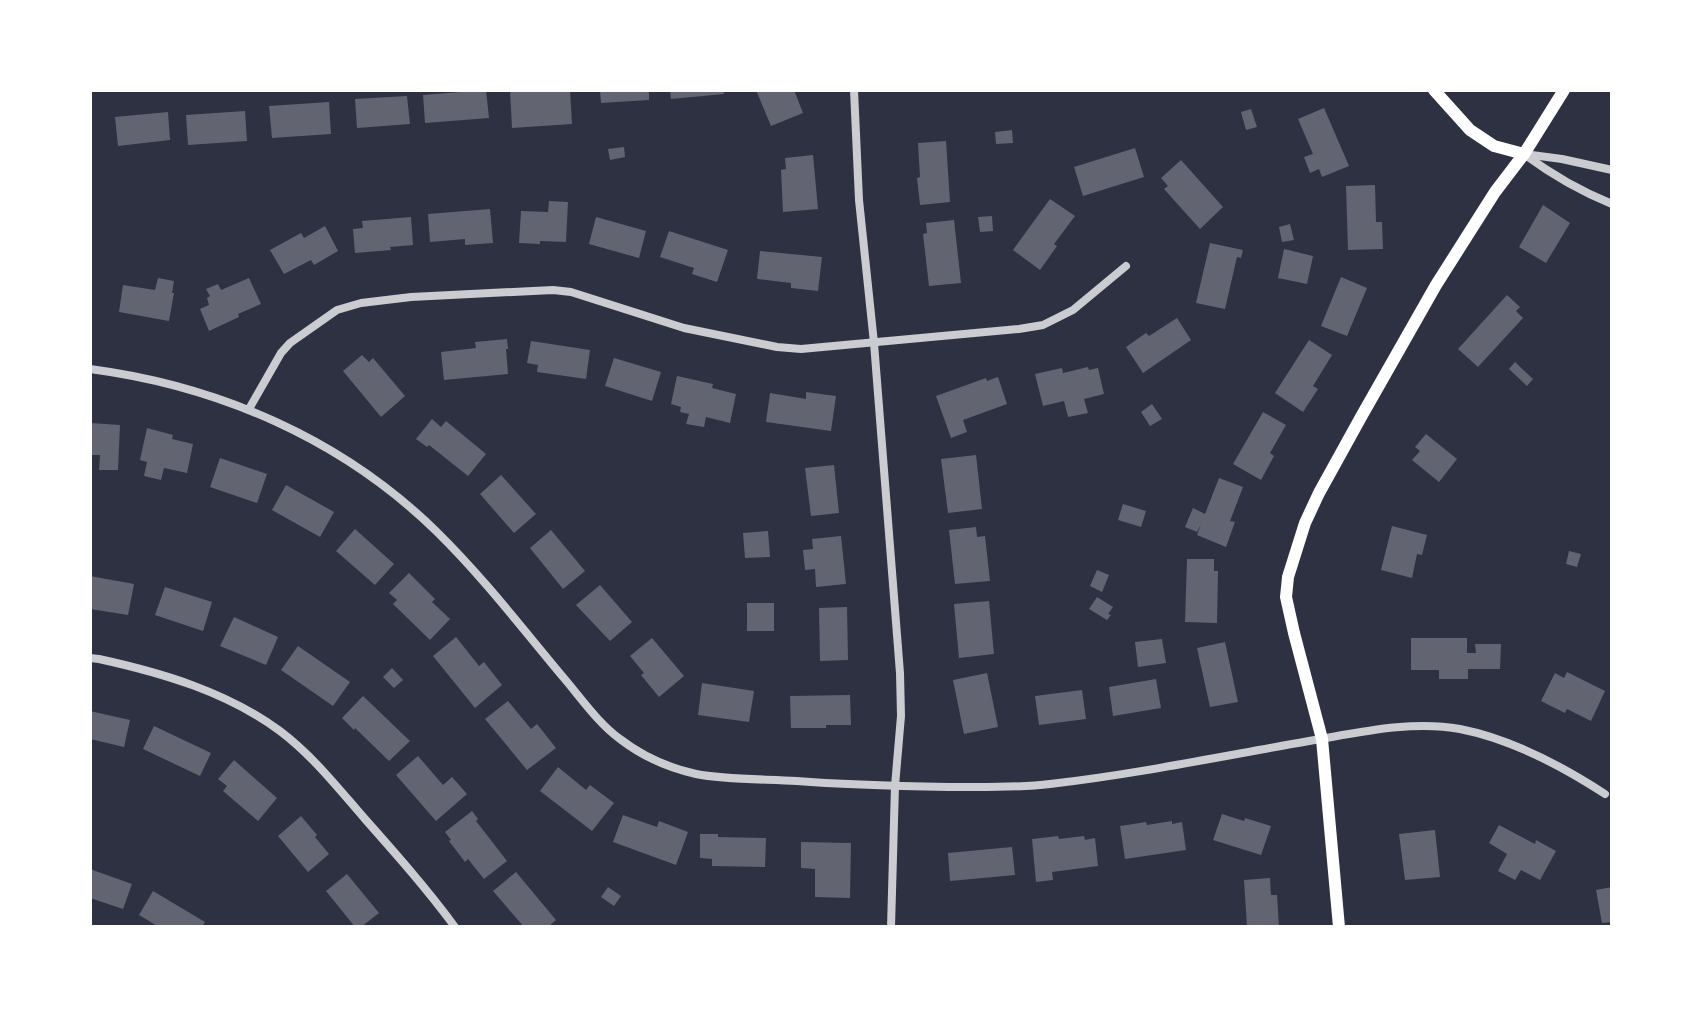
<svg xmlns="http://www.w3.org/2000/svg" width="1702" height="1017" font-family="'IBM Plex Sans',sans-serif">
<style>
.building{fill:#626471}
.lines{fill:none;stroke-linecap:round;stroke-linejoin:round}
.minor{stroke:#caccd0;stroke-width:8}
.secondary{stroke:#fff;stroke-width:12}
</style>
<rect width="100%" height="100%" fill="#2d3142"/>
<g class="building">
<path d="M 486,90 L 489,118 L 425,123 L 423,95 Z"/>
<path d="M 510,90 L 570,90 L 572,124 L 512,128 Z"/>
<path d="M 600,90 L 649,90 L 649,100 L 601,103 Z"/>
<path d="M 670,90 L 723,90 L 724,94 L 671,99 Z"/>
<path d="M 756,90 L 794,90 L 803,113 L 771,126 Z"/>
<path d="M 407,96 L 410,124 L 357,128 L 355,99 Z"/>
<path d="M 329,102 L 331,134 L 272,138 L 269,106 Z"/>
<path d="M 1324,108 L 1349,166 L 1322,177 L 1319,169 L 1310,173 L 1304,157 L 1313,154 L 1298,119 Z"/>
<path d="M 1251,109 L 1257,127 L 1246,130 L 1241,112 Z"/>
<path d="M 245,111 L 247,141 L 188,145 L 186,115 Z"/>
<path d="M 168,112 L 170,140 L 118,146 L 115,117 Z"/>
<path d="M 1012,130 L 1013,143 L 996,144 L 995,132 Z"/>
<path d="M 946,141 L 950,202 L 920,205 L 917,178 L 920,177 L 918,143 Z"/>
<path d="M 624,147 L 625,157 L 610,160 L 608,149 Z"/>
<path d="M 1135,148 L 1144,177 L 1083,196 L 1074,167 Z"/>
<path d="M 813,155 L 818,209 L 783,212 L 781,170 L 786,169 L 785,158 Z"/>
<path d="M 1181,160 L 1223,207 L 1200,229 L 1164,189 L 1168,186 L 1161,178 Z"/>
<path d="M 1375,185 L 1376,222 L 1382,222 L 1383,249 L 1348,250 L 1346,186 Z"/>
<path d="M 1050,199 L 1075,216 L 1054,244 L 1057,246 L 1040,270 L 1013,250 Z"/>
<path d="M 549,201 L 568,202 L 566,242 L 540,241 L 540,244 L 519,243 L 521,211 L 548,212 Z"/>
<path d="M 1543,205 L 1570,223 L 1546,263 L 1519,247 Z"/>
<path d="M 490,209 L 493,243 L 465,245 L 465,239 L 430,242 L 428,214 Z"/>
<path d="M 992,216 L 993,231 L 980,232 L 978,217 Z"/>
<path d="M 411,217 L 413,245 L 390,247 L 391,250 L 355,253 L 353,229 L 363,228 L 362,221 Z"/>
<path d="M 596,217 L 646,231 L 639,258 L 589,244 Z"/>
<path d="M 954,220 L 961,283 L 929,286 L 923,234 L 927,233 L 926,223 Z"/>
<path d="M 1290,224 L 1294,240 L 1282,242 L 1279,227 Z"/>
<path d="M 325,226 L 338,251 L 314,265 L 311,260 L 284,274 L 270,250 L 301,233 L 304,238 Z"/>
<path d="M 669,231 L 728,250 L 717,282 L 692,274 L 694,268 L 660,257 Z"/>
<path d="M 1210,243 L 1243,250 L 1241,258 L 1237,257 L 1225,309 L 1196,303 Z"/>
<path d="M 1284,249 L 1313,256 L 1307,284 L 1278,278 Z"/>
<path d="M 760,251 L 822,257 L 818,291 L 791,288 L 791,283 L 757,279 Z"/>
<path d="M 1341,277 L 1367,288 L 1347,336 L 1321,326 Z"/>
<path d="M 158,278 L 174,281 L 172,293 L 174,293 L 169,321 L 119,312 L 123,285 L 155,290 Z"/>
<path d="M 249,278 L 261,304 L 238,314 L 239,317 L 209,331 L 200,309 L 209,305 L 207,298 L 210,296 L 206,289 L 218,284 L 221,290 Z"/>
<path d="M 1507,295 L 1520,307 L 1516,311 L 1523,318 L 1478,367 L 1458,349 Z"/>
<path d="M 1177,318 L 1191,340 L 1143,373 L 1126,347 L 1146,333 L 1149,336 Z"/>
<path d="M 507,339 L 508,349 L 506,349 L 508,374 L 444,380 L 441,352 L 476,348 L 475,342 Z"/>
<path d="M 1309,340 L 1332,355 L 1313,386 L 1318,389 L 1303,412 L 1275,393 Z"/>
<path d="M 531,341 L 590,350 L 586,379 L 537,372 L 538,365 L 527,363 Z"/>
<path d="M 362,355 L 369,362 L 373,358 L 405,396 L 381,417 L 343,371 Z"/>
<path d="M 614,358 L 661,372 L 652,401 L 605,386 Z"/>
<path d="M 1515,362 L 1533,379 L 1527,386 L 1509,369 Z"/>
<path d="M 1088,367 L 1089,370 L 1098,368 L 1104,394 L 1084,399 L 1088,413 L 1068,417 L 1064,401 L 1043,406 L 1035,374 L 1062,368 L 1063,373 Z"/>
<path d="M 677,376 L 713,384 L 712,388 L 736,394 L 730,423 L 706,417 L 704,427 L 686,424 L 689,414 L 680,412 L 681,407 L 671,404 Z"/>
<path d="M 998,377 L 1007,404 L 963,420 L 967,432 L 951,438 L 936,396 L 986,378 L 987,381 Z"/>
<path d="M 806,392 L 836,396 L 831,431 L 766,422 L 770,393 L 806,399 Z"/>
<path d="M 1152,404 L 1162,419 L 1150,426 L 1141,412 Z"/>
<path d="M 1263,412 L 1286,425 L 1270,453 L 1274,456 L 1261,480 L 1233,464 Z"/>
<path d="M 432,419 L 441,427 L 446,421 L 486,454 L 468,476 L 429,445 L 427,447 L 416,439 Z"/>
<path d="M 90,423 L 120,425 L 118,470 L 99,470 L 100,455 L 90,455 Z"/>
<path d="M 147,428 L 173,435 L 172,439 L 193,444 L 187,473 L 164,468 L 161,480 L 144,476 L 147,462 L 140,460 Z"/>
<path d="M 1426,434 L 1457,459 L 1439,482 L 1412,460 L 1420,451 L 1415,447 Z"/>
<path d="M 976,455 L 982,509 L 948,513 L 941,459 Z"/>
<path d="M 220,458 L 267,474 L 257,503 L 210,487 Z"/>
<path d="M 834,465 L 839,513 L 811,516 L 805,468 Z"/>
<path d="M 501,475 L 536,514 L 514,533 L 480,494 Z"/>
<path d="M 1219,478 L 1243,487 L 1230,521 L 1235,522 L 1226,547 L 1197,535 L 1201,524 L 1197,532 L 1185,527 L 1193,508 L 1205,514 Z"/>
<path d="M 286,485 L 334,512 L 320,537 L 272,510 Z"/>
<path d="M 1123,504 L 1146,511 L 1141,527 L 1118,520 Z"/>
<path d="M 1392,526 L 1427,535 L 1422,555 L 1417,554 L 1412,578 L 1381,570 Z"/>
<path d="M 976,527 L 977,537 L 985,536 L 990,581 L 955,584 L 949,530 Z"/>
<path d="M 355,529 L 394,564 L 375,585 L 336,551 Z"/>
<path d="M 551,530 L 585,571 L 563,589 L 530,548 Z"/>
<path d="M 768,531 L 770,557 L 745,558 L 743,533 Z"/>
<path d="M 841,536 L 846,584 L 816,587 L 815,569 L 805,570 L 803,550 L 813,549 L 812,539 Z"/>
<path d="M 1569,551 L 1581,554 L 1577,567 L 1566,564 Z"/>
<path d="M 1187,559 L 1214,559 L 1214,571 L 1218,571 L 1217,623 L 1185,622 Z"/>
<path d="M 1097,570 L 1109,575 L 1102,592 L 1090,586 Z"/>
<path d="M 409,573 L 435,599 L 432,602 L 450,619 L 430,640 L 393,604 L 397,600 L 389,593 Z"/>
<path d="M 90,576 L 134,584 L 128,615 L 90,609 Z"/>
<path d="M 600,585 L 632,622 L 610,641 L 576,605 Z"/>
<path d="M 165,587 L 212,602 L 203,631 L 155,615 Z"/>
<path d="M 1097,597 L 1113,607 L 1108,614 L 1111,615 L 1107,620 L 1089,609 Z"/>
<path d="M 989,601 L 994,654 L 959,658 L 954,604 Z"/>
<rect x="747" y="603" width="27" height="28"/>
<path d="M 847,607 L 848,660 L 820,661 L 819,608 Z"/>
<path d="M 234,617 L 278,637 L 266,665 L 220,646 Z"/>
<path d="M 456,637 L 479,666 L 484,662 L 502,685 L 475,708 L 433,656 Z"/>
<path d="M 652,638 L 684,676 L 659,697 L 641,675 L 644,673 L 630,656 Z"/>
<path d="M 1411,638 L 1467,638 L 1467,653 L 1476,653 L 1475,644 L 1501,644 L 1500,669 L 1468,669 L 1468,679 L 1439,679 L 1439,670 L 1411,670 Z"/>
<path d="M 1162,639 L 1166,663 L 1138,667 L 1135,642 Z"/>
<path d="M 1225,642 L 1238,702 L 1210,707 L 1197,648 Z"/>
<path d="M 298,646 L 350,682 L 333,706 L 281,670 Z"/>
<path d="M 392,668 L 403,680 L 394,688 L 383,677 Z"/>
<path d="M 1567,672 L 1605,691 L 1591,721 L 1567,709 L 1565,713 L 1541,701 L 1555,673 L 1564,678 Z"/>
<path d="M 987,673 L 998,727 L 964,734 L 953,680 Z"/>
<path d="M 1156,679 L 1161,708 L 1113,716 L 1109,687 Z"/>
<path d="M 702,683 L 754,691 L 749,722 L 698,715 Z"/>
<path d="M 1082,690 L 1086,719 L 1039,725 L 1035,696 Z"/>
<path d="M 850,695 L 851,725 L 826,725 L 826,728 L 791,728 L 790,696 Z"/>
<path d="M 363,696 L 410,741 L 389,761 L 355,728 L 354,730 L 342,718 Z"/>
<path d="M 508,701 L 531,729 L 537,724 L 556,748 L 527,770 L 485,719 Z"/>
<path d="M 90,711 L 130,720 L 124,747 L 90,739 Z"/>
<path d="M 154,726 L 211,753 L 200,776 L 143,749 Z"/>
<path d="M 418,756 L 443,785 L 452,777 L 467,794 L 436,821 L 396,775 Z"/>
<path d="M 234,760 L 277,798 L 258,821 L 223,791 L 227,786 L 218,779 Z"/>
<path d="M 558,767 L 586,790 L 590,785 L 614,803 L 592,831 L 540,791 Z"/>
<path d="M 472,811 L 478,819 L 476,821 L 507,861 L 484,879 L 468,859 L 465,862 L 449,841 L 451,840 L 445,832 Z"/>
<path d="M 1222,814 L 1244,821 L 1245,818 L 1271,826 L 1261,855 L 1213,840 Z"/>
<path d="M 623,815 L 657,827 L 659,821 L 688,832 L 676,865 L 613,842 Z"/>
<path d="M 301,816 L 317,835 L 315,837 L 329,854 L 308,872 L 278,836 Z"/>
<path d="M 1172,821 L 1172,824 L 1182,822 L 1186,850 L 1125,859 L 1120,826 L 1146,822 L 1147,825 Z"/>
<path d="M 1499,825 L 1535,844 L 1536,840 L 1556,851 L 1540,880 L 1521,870 L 1515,880 L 1498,871 L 1507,854 L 1489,843 Z"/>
<path d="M 1435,830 L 1440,877 L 1405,880 L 1399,834 Z"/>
<path d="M 700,834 L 718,834 L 718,837 L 766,838 L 765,867 L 712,866 L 712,859 L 700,858 Z"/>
<path d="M 1058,836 L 1059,839 L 1084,836 L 1085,840 L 1095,838 L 1098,866 L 1052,872 L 1053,880 L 1036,882 L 1032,839 Z"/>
<path d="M 801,842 L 851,843 L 850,898 L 815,897 L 815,869 L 801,868 Z"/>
<path d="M 1012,847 L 1015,875 L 950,881 L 948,853 Z"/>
<path d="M 90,869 L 132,884 L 123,909 L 90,898 Z"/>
<path d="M 516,872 L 556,920 L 548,927 L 524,927 L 493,891 Z"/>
<path d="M 347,874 L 379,913 L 361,927 L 355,927 L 326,891 Z"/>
<path d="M 1270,878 L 1271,895 L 1277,895 L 1279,927 L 1247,927 L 1244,880 Z"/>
<path d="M 608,887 L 621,896 L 614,906 L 601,897 Z"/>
<path d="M 1612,887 L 1612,922 L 1602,923 L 1596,890 Z"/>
<path d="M 153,891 L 205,922 L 202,927 L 159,927 L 139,915 Z"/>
</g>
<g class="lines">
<g class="minor">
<path d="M 854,90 L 859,200 L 874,343 L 900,673 L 901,716 L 895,786 L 891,927"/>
<path d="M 1524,154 C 1552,175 1580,191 1612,204"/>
<path d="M 1524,154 L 1562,159 L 1612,170"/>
<path d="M 90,369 C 219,386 342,439 436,531 C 482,576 522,628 563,677 C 581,698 598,723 620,739 C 642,756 669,768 696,774 C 726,780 767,779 797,781 C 848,785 898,786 949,787 C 983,787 1017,788 1050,784 C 1137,774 1223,756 1309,741 C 1357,733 1411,720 1460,729 C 1511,739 1562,766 1605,794"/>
<path d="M 249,409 L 281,353 L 290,343 L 337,310 L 361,303 L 411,297 L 553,290 L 571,292 L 684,328 L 777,347 L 801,349 L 1019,329 L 1043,325 L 1073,310 L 1126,266"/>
<path d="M 90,658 L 99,659 C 163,673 227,692 280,731 C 313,756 338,788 365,819 C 396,854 427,889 455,927"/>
</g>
<g class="secondary">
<path d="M 1434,90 L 1470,130 L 1494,146 L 1524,154"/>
<path d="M 1339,927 L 1322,739 L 1294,633 L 1286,597 L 1288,577 L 1305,523 L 1319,493 L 1361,417 L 1436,285 L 1495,192 L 1524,154 L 1564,90"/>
</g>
</g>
<rect width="1702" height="1017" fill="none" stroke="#ffffff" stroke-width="184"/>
</svg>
